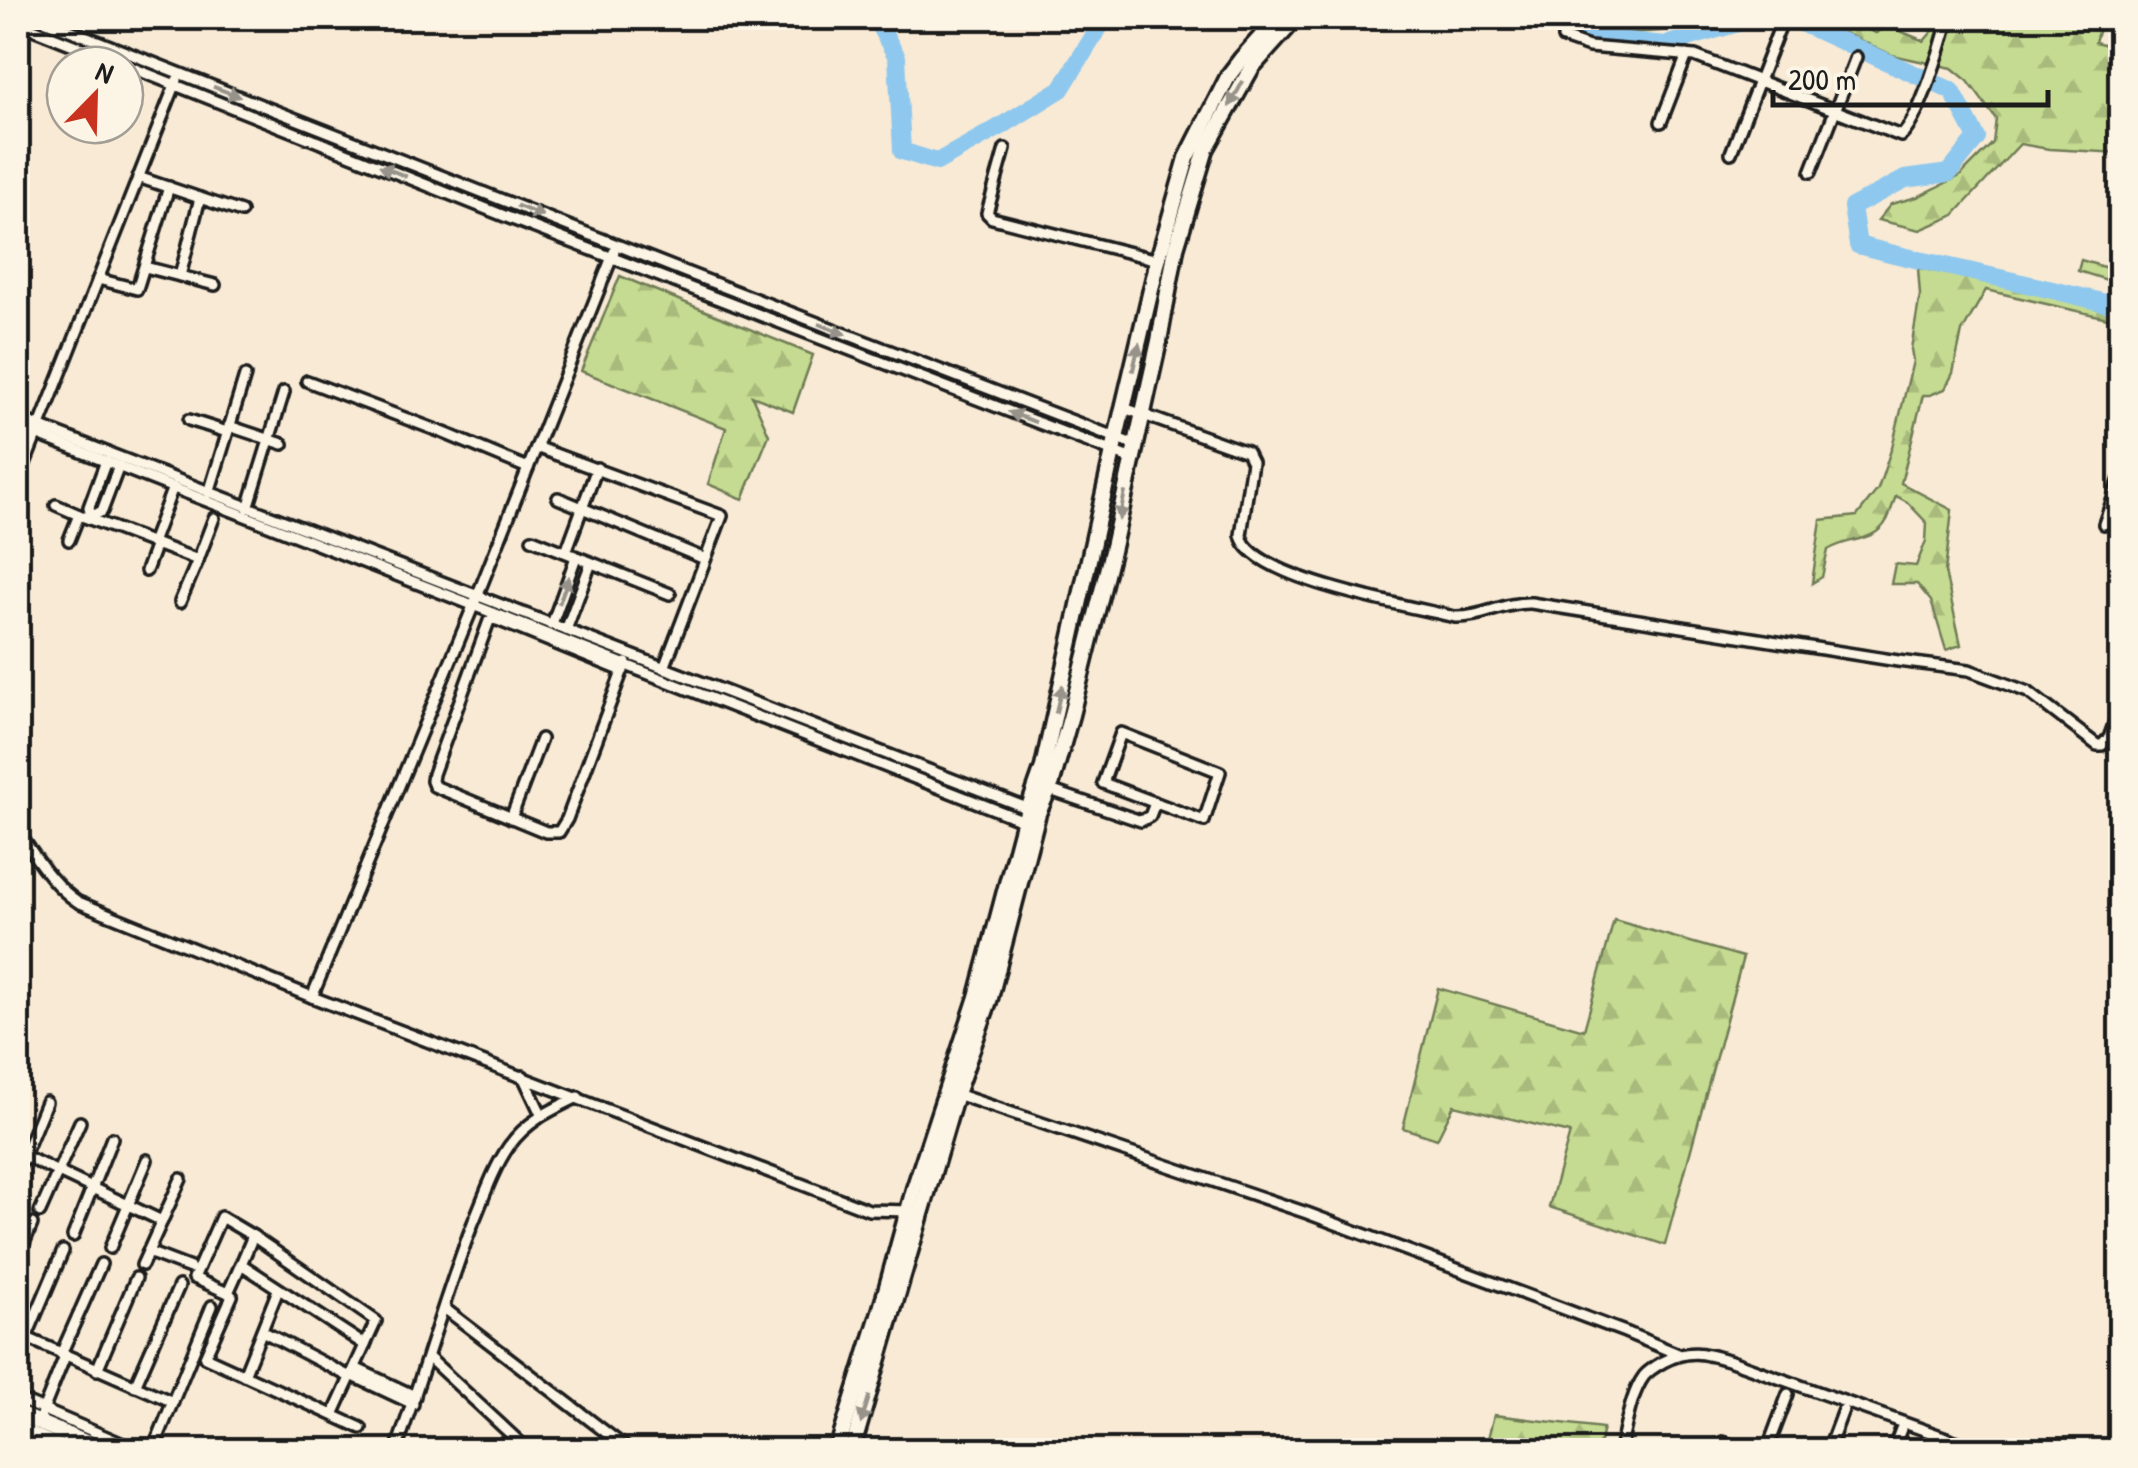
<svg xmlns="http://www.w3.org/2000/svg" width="2138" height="1468" font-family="'Patrick Hand',sans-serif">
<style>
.forest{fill:url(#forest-firs);stroke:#707c56;stroke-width:2.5}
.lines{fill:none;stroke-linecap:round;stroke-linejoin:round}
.river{stroke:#8fc8ee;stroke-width:18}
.street-casing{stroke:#1c1c1c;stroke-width:16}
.secondary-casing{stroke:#1c1c1c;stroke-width:21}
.street{stroke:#fcf5e5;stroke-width:9}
.secondary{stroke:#fcf5e5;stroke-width:14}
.oneway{fill:#97938b}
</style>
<defs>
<pattern id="forest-firs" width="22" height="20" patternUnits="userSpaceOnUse" patternTransform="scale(2.5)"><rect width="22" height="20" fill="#c5db91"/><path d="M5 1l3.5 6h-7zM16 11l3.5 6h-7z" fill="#a9bb7c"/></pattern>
</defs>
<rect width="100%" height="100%" fill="#f8ead5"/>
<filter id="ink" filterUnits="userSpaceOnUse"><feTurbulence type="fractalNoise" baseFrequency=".01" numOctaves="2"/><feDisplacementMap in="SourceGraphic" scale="20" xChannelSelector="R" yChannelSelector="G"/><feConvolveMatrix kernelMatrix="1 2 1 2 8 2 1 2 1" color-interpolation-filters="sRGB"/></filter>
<g filter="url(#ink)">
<g class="forest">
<path d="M 1571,18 L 1598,18 L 1649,24 L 1671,18 L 1708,18 C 1672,36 1607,38 1571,18 Z"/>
<path d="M 1811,18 L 1846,18 L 1846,20 L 1876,33 L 1888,26 L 1924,41 L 1935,28 L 1933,18 L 2102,18 L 2095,42 L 2120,48 L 2120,153 L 2049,149 L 2020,144 L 1953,216 L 1920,230 L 1878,220 L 1891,204 L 1917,197 L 1960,176 L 1993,143 L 1996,119 L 1968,81 L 1952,68 L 1892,55 Z"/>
<path d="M 2081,260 L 2120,272 L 2120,284 L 2078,271 Z"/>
<path d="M 1918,268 L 1972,278 L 2120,311 L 2120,321 L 1986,290 L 1962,332 L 1953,373 L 1945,389 L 1930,395 L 1923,395 L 1901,483 L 1952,510 L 1945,572 L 1961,645 L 1946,650 L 1931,601 L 1917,584 L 1891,584 L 1895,564 L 1916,566 L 1926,541 L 1927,523 L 1907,502 L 1896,496 C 1893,503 1891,512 1887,520 C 1875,543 1848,537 1828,550 L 1822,577 L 1812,583 L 1821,520 L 1857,516 L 1878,489 L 1892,447 L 1913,361 L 1911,349 L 1920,295 Z"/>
<path d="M 620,276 L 813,355 L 793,412 L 752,396 L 769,435 L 743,499 L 708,484 L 726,428 L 581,371 Z"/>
<path d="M 1614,920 L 1743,957 L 1665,1245 L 1549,1207 L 1570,1133 L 1454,1105 L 1437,1139 L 1403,1128 L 1438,988 L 1584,1030 Z"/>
<path d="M 1494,1415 L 1603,1428 L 1598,1450 L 1485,1450 Z"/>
</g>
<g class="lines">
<g class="river">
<path d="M 875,18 L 897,57 L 902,151 L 937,162 L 998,128 L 1061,89 L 1105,18"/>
<path d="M 1547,18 L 1571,35 L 1665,45 L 1755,18"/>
<path d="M 1790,18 L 1952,91 L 1977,138 L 1949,173 L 1905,179 L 1852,207 L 1858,245 C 1945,268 2034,283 2120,307"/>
</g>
<g class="street-casing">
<g id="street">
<path d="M 39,18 L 688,273 L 1135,445"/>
<path d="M 18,23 L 124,65"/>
<path d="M 1563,38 L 1589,47 L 1695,56 L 1901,136 C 1919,121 1942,44 1949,18"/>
<path d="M 125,65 L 512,219 L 1132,459"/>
<path d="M 1661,122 L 1687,55"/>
<path d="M 1005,149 L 987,213 L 992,218 L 1158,260"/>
<path d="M 1731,153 L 1779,29"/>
<path d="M 1811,172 L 1856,57"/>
<path d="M 138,177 L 241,212"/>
<path d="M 145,267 L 215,285"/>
<path d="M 180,276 L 200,198"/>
<path d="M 98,279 L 137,289 L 169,187"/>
<path d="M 307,381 L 444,433 L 528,468"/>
<path d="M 1124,408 L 1247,452 L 1252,462 L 1241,535 C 1249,579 1414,607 1455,617 C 1482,618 1504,602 1531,603 L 1898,661 L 1969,670 L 2028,692 L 2097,745 L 2102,745 L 2109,738 L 2120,708"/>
<path d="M 18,418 L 1032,810"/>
<path d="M 189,420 L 227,432"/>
<path d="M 229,426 L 283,444"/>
<path d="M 18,427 L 1027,822"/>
<path d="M 536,447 L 722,516 L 664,668"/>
<path d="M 18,481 L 177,80"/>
<path d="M 209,493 L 245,376"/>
<path d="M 558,498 L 705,559"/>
<path d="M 56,505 L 79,515"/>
<path d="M 248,508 L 284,392"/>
<path d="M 91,517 L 90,519 L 198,560 L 214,518"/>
<path d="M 91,517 L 102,511 L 119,466"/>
<path d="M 91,517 L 89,507 L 106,461"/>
<path d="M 2104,524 L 2120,479"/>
<path d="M 532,539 L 670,594"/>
<path d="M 69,540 L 79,515 L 90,519"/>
<path d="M 152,543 L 173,487"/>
<path d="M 566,552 L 597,468"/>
<path d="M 146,571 L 156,544"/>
<path d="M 180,602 L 198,560"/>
<path d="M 552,624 L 576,557"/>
<path d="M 566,630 L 591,563"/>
<path d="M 623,671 L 500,621 L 493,619 L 489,621 L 433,774 L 432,781 L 434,786 L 546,832 L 559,832 L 567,819 L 625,664 L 626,663"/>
<path d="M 1121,733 L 1220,772 L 1204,821 L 1103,783 Z"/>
<path d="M 1044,788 L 1141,821 L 1150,816 L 1155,803"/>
<path d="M 511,818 L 541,739"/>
<path d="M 18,832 C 37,858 50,883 78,902 L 312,997 L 869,1210 L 910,1211"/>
<path d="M 18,960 L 18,970"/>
<path d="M 312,997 L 474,604 L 614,252"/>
<path d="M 523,1076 L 541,1114"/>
<path d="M 956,1094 L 1307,1213 L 1625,1332 L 1678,1354"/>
<path d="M 18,1153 L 162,1221"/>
<path d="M 18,1170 L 46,1102"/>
<path d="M 40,1212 L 80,1122"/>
<path d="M 73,1236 L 112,1138"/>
<path d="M 253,1236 L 376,1321 L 333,1415"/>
<path d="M 110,1248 L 147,1160"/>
<path d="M 148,1252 L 190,1268"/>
<path d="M 18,1258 L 32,1224"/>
<path d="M 241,1264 L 228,1293 L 194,1278 L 221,1217 L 253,1236 L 241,1264 L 365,1345"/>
<path d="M 142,1265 L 181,1179"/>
<path d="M 228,1293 L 232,1296 L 205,1357 L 361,1428"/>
<path d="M 444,1308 L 629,1450"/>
<path d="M 262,1331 L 350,1377"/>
<path d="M 18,1334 L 173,1402"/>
<path d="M 26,1338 L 63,1251"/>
<path d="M 61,1354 L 101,1264"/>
<path d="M 429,1358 L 528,1450"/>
<path d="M 355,1368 L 415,1396"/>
<path d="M 97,1370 L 136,1278"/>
<path d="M 244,1375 L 278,1290"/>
<path d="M 351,1375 L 413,1404"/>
<path d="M 135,1386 L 179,1286"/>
<path d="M 18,1399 L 137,1450"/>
<path d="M 38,1423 L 65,1356"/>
<path d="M 18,1443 L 33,1450"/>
<path d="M 153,1450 L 212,1306"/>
<path d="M 396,1450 C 423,1375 444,1298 473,1223 C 484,1197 493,1169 509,1146 C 527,1121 551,1110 578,1097"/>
<path d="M 1620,1450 C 1626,1428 1630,1395 1644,1376 C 1649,1370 1656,1366 1663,1362 C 1689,1348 1704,1353 1731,1361 L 1980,1450"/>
<path d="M 1720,1450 L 1723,1442 L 1746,1450"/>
<path d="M 1767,1450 L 1788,1394"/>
<path d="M 1828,1450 L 1843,1410"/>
<path d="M 1893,1450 L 1901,1429"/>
<path d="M 1949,1450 L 1950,1448"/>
</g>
</g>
<g class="secondary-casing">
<g id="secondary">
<path d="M 18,1414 L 104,1450"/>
<path d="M 18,1429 L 66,1450"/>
<path d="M 837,1450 L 882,1305 L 914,1189 L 977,997 L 1022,827 L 1043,767 L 1116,438 L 1158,260 L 1187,158 L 1229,75 L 1242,58 L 1278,18"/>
<path d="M 852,1450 L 956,1094 L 990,998 L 1038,813 L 1052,782 L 1071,715 L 1113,547 L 1159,341 L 1176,248 L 1206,149 L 1252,67 L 1296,18"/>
</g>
</g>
<use href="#street" class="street"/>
<use href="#secondary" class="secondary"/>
</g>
<defs><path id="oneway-solid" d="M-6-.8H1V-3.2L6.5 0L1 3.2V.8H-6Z" transform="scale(2.5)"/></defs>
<g class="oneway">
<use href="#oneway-solid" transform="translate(227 92) rotate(21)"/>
<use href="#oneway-solid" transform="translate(1236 94) rotate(119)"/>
<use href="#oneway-solid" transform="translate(393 171) rotate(-158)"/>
<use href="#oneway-solid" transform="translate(530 211) rotate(22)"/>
<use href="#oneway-solid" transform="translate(832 329) rotate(21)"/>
<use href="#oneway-solid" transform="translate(1136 357) rotate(-77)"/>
<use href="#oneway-solid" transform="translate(1022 417) rotate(-159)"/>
<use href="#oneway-solid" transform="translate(1122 506) rotate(102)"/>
<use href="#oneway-solid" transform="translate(564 590) rotate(-70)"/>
<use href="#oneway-solid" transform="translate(1059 699) rotate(-77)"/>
<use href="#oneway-solid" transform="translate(865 1410) rotate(107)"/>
</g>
</g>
<rect width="2138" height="1468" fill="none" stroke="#fcf5e5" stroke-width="60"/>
<rect x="30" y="30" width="2078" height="1408" fill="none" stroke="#1c1c1c" stroke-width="4" filter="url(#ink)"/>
<g transform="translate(95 95) rotate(23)"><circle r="48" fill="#fcf5e5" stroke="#a29e95" stroke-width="2.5"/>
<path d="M0-8L18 38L0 25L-18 38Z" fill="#c8321e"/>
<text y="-15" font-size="28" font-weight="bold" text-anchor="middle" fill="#1c1c1c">N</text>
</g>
<path d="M1773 90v15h275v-15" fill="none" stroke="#1c1c1c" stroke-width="5"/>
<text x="1788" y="90" font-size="30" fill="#1c1c1c" stroke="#fcf5e5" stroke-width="8" paint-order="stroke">200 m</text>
</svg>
